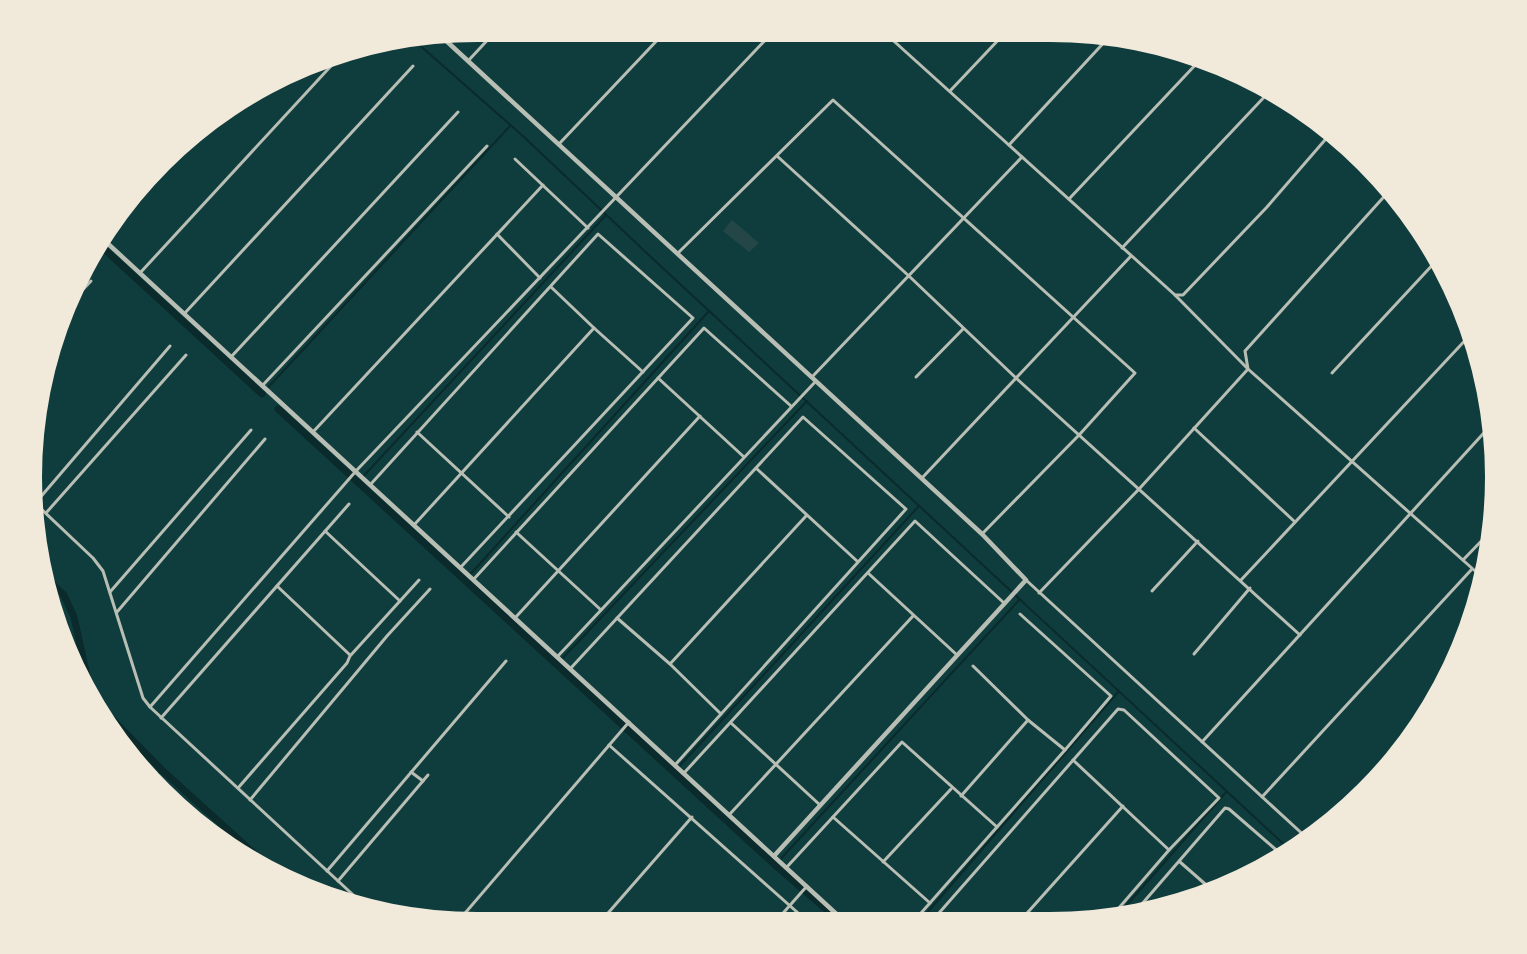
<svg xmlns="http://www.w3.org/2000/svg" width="1527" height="954" font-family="'Titillium Web',sans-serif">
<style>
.green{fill:#244646}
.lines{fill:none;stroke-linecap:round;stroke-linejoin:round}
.stream{stroke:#0a2a2b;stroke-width:2}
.canal{stroke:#0a2a2b;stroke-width:7}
.minor{stroke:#b8beb3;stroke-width:3}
.tertiary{stroke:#b8beb3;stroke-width:4.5}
</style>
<rect width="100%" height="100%" fill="#0f3d3e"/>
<path class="green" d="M 732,220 L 759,243 L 749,252 L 723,231 Z"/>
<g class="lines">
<g class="stream">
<path d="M 416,42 L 524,137 L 652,258 L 1290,850"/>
<path d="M 262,394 L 511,125"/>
<path d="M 358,482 L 606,215"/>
<path d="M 465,580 L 709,311"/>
<path d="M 557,664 L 807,401"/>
<path d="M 674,772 L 919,506"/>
<path d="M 156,777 L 162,770"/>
<path d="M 775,865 L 1020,599"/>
<path d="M 1118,915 L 1227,791"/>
<path d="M 920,921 L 1119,691"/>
</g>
<g class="canal">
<path d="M 102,247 L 262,394"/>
<path d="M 278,409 L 775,865 L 840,921"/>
<path d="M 45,577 L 64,595 L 74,617 L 89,685"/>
<path d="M 94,697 L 106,713 L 162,770 L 269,867"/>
</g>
<g class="minor">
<path d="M 886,34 L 1175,295 L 1248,369 L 1483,578"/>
<path d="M 468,61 L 495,32"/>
<path d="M 950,91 L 1003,35"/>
<path d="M 559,144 L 664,33"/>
<path d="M 1009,145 L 1110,36"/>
<path d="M 777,156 L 910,277 L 1016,378 L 1300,635"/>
<path d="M 515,159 L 588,228"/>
<path d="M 1069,199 L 1200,60"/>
<path d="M 497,234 L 540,278"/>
<path d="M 1122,248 L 1268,93"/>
<path d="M 678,253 L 833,100 L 1135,373 L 1080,434 L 982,534"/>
<path d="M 140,273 L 342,54"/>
<path d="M 1175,295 L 1183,295 L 1267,207 L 1331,133"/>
<path d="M 72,301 L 91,281"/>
<path d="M 184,314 L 413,66"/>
<path d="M 594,328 L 643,372"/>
<path d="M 231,357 L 458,112"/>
<path d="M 1332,373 L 1438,259"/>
<path d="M 812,377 L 1022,157"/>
<path d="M 916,377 L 963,329"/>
<path d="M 658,378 L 744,457"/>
<path d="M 262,386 L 487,146"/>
<path d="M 1194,428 L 1295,522"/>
<path d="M 313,432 L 543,185"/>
<path d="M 417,432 L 509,517"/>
<path d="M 757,469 L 857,561"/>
<path d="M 922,478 L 1131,256"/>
<path d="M 370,485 L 598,234 L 693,318 L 460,568"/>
<path d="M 38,500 L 170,346"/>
<path d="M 38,506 L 93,558 L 103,571 L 143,698 L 150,707 L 363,904"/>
<path d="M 46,513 L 186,355"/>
<path d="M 414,525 L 594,328 L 551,287"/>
<path d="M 325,531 L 400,601"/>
<path d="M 516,532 L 601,610"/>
<path d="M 1463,560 L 1490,532"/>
<path d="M 868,573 L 957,655"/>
<path d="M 473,580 L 704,328 L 791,406"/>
<path d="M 1026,580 L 1308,839"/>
<path d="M 1241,580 L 1472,333"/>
<path d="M 277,586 L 350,655"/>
<path d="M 1152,591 L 1198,541"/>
<path d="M 110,592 L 251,430"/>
<path d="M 1039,593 L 1140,488 L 1248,369 L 1245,351 L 1390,190"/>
<path d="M 117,612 L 265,439"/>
<path d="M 515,618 L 700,416"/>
<path d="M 617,618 L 670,664 L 721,714"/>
<path d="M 1194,654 L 1250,588"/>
<path d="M 557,657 L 816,381"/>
<path d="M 670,664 L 806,516"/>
<path d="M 973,666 L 1028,720 L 1065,750"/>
<path d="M 570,669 L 803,417 L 906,509 L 675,765"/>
<path d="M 150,707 L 356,471 L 772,33"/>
<path d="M 161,718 L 349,504"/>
<path d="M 731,723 L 820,805"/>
<path d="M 1202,742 L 1492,424"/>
<path d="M 609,745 L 806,920"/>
<path d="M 1073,760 L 1169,850"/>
<path d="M 411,772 L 423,781"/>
<path d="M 684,773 L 915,521 L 1004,603"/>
<path d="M 238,788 L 347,663 L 350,656 L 419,580"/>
<path d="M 961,796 L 1028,720"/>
<path d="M 1262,797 L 1472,569"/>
<path d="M 250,800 L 387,636 L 430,589"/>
<path d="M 729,815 L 913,616"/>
<path d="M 833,817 L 930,903"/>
<path d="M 883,862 L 951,789"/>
<path d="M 1180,862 L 1212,890"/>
<path d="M 786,868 L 902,742 L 997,827"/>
<path d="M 327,871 L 506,661"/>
<path d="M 338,881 L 428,775"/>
<path d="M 1135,912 L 1225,808 L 1229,809 L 1282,855"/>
<path d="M 937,915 L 943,921"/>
<path d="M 460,919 L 629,722"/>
<path d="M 602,920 L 692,817"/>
<path d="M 777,920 L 807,886"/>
<path d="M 914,921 L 1065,750 L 1111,696 L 1020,614"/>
<path d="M 932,921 L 1118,709 L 1124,710 L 1219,798 L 1169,850 L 1112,916"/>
<path d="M 1020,921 L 1123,806"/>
</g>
<g class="tertiary">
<path d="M 442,37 L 982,534 L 1026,580 L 774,856"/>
<path d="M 105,241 L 844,921"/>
</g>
</g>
<path d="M0 0H1527V954H0ZM477 42H1050A435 435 0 0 1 1485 477V477A435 435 0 0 1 1050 912H477A435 435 0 0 1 42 477V477A435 435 0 0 1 477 42Z" fill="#f1e9da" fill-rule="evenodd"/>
</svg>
